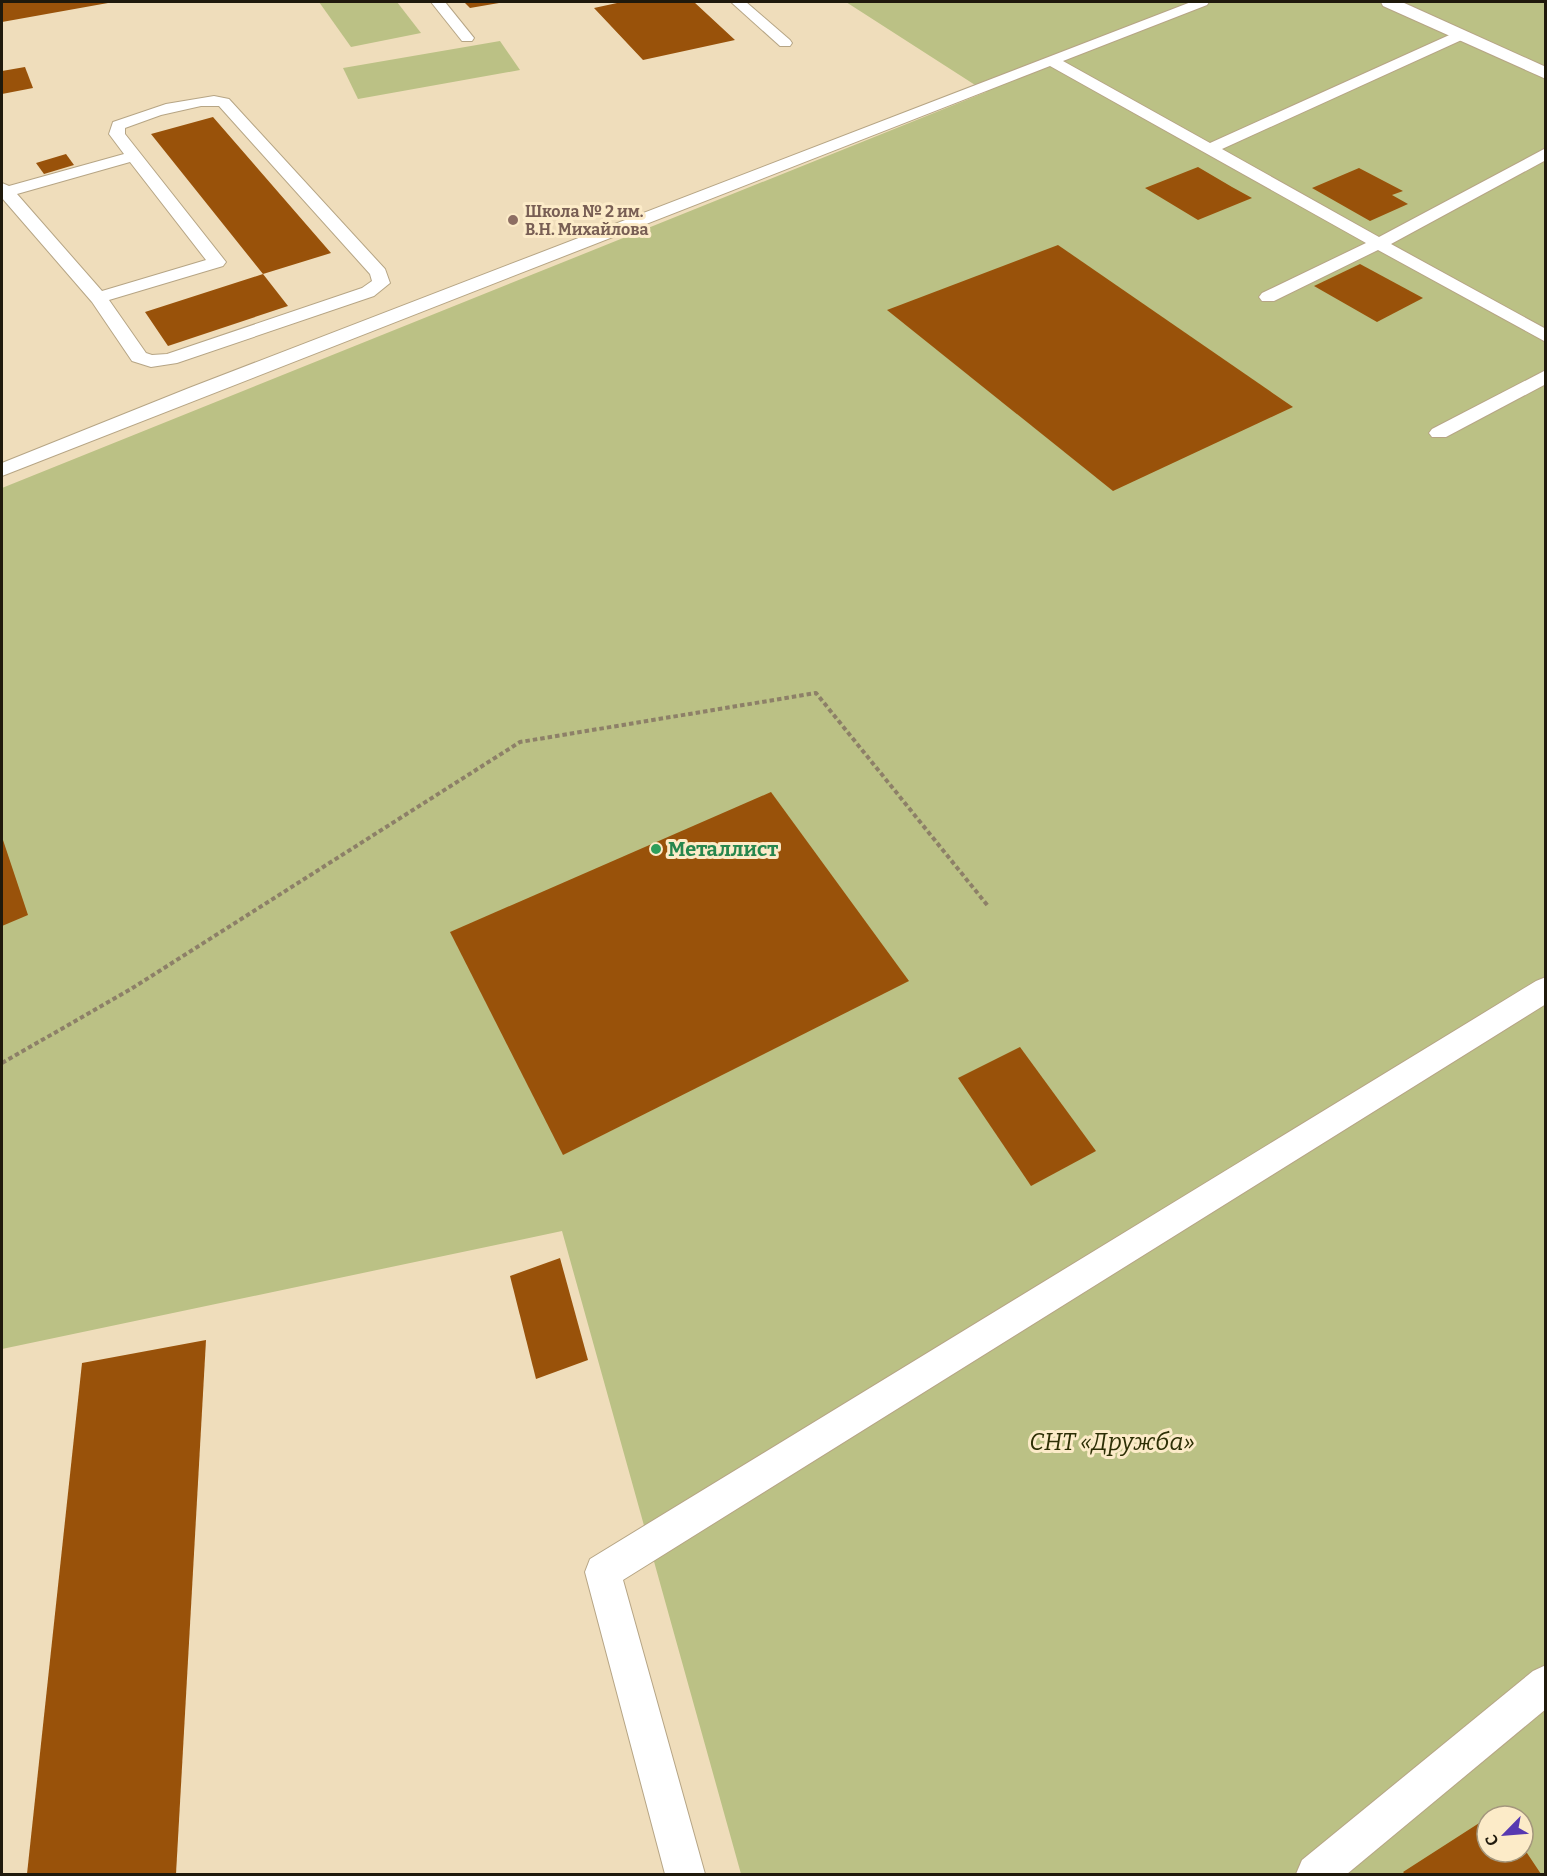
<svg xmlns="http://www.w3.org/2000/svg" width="1547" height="1876" font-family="Bitter,serif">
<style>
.green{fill:#bbc185;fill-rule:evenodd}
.building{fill:#99520a}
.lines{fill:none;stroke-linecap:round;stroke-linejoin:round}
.service-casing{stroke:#b6a585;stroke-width:2}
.minor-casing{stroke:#b6a585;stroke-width:2}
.path{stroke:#8d8068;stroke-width:4;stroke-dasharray:4.5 3;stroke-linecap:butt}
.service{fill:#fff;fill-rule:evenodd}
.minor{fill:#fff;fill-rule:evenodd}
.education-dot{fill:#8d6e63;stroke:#fcebc8;stroke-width:2}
.leisure-dot{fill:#2e9e5b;stroke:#fcebc8;stroke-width:2}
.labels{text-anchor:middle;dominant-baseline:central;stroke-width:6;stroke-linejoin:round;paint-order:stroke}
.far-education-label{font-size:16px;font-weight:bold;fill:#785e54;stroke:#fcebc8;text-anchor:start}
.leisure-label{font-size:20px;font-weight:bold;fill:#27864d;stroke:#fcebc8;text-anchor:start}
.near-park-label{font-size:24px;font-style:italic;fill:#2d2f05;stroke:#fcebc8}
</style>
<rect width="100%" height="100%" fill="#efddbb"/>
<g class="green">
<path d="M 319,2 L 397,2 L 421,33 L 351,47 Z"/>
<path d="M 846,2 L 1545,2 L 1545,1874 L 741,1874 L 562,1231 L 2,1349 L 2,488 L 986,92 ZM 1487,1816 L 1523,1816 L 1523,1852 L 1487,1852 Z"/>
<path d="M 500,41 L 520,70 L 358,99 L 343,68 Z"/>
</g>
<g class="building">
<path d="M 2,2 L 108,2 L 108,3 L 2,22 Z"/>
<path d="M 464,2 L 499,2 L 499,3 L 470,8 Z"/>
<path d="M 615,2 L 694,2 L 735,40 L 643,60 L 594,8 L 617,3 Z"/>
<path d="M 25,67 L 33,88 L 2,94 L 2,71 Z"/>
<path d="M 213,117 L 331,253 L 263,274 L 288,306 L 168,346 L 145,312 L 263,274 L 151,134 Z"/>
<path d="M 66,154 L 74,165 L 44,174 L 36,163 Z"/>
<path d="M 1198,167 L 1232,187 L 1252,198 L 1198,220 L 1145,188 Z"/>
<path d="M 1359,168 L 1403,191 L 1392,195 L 1408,204 L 1370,221 L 1312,188 Z"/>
<path d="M 1058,245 L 1293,407 L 1113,491 L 887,310 Z"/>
<path d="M 1360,264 L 1423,298 L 1377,322 L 1314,286 Z"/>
<path d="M 771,792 L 909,981 L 563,1155 L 450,932 Z"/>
<path d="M 2,837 L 28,915 L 2,926 Z"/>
<path d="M 1020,1047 L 1096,1151 L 1031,1186 L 958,1078 Z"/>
<path d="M 560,1258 L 588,1360 L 536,1379 L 510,1276 Z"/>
<path d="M 206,1340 L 176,1874 L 27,1874 L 82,1363 Z"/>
<path d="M 1487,1818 L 1487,1852 L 1523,1852 L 1523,1847 L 1541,1874 L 1405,1874 L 1403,1872 Z"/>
</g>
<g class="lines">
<g class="service-casing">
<g id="service">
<path d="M 431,2 L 445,2 L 474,38 L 472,41 L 462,41 Z"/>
<path d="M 731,2 L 746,2 L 790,40 L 792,43 L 790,46 L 780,46 Z"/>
<path d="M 1191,2 L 1209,2 L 1207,5 L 1063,61 L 1210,143 L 1456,32 L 1466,32 L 1468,35 L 1466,38 L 1222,149 L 1379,237 L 1546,148 L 1546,160 L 1391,244 L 1546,329 L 1546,342 L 1378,250 L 1274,301 L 1262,301 L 1259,297 L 1262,293 L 1366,243 L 1050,66 L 2,476 L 2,463 L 189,388 Z"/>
<path d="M 214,96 L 229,99 L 385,269 L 390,283 L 374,296 L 177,363 L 151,367 L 132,361 L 92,302 L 2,198 L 2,183 L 9,186 L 124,154 L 109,134 L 113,122 L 166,104 ZM 201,106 L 219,106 L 370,274 L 372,281 L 362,288 L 167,354 L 152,355 L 146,353 L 109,300 L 223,266 L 226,262 L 125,134 L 125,128 L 161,115 ZM 130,162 L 206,260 L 102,291 L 17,194 Z"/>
<path d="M 1546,370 L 1546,384 L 1446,437 L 1432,437 L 1429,433 L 1432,429 Z"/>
<path d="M 1546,977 L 1546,1004 L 623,1580 L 705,1874 L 665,1874 L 585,1572 L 590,1559 L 1536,981 Z"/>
<path d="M 1546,1665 L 1546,1709 L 1347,1874 L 1296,1874 L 1302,1860 L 1533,1671 Z"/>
</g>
</g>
<g class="minor-casing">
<path id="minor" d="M 1381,2 L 1402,2 L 1546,67 L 1546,79 L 1383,6 Z"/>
</g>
<path class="path" d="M 2,1063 L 131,989 L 520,742 L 816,693 L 988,906"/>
<use href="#service" class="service"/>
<use href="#minor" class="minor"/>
</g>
<circle class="education-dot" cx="513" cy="220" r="6"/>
<circle class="leisure-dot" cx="656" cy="849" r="6"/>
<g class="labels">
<g class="far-education-label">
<text x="525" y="211">Школа № 2 им.<tspan x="525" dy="18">В.Н. Михайлова</tspan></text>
</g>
<g class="leisure-label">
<text x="668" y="849">Металлист</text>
</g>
<g class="near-park-label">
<text x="1112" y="1442">СНТ «Дружба»</text>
</g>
</g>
<rect width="1547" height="1876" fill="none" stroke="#1f190c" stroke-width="6"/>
<g transform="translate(1505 1834) rotate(245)"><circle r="28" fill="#fcebc8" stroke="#a4977d" stroke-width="1.5"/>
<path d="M0-4.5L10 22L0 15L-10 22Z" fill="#5739b1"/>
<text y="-9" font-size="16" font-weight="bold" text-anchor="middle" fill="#1f190c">С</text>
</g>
</svg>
